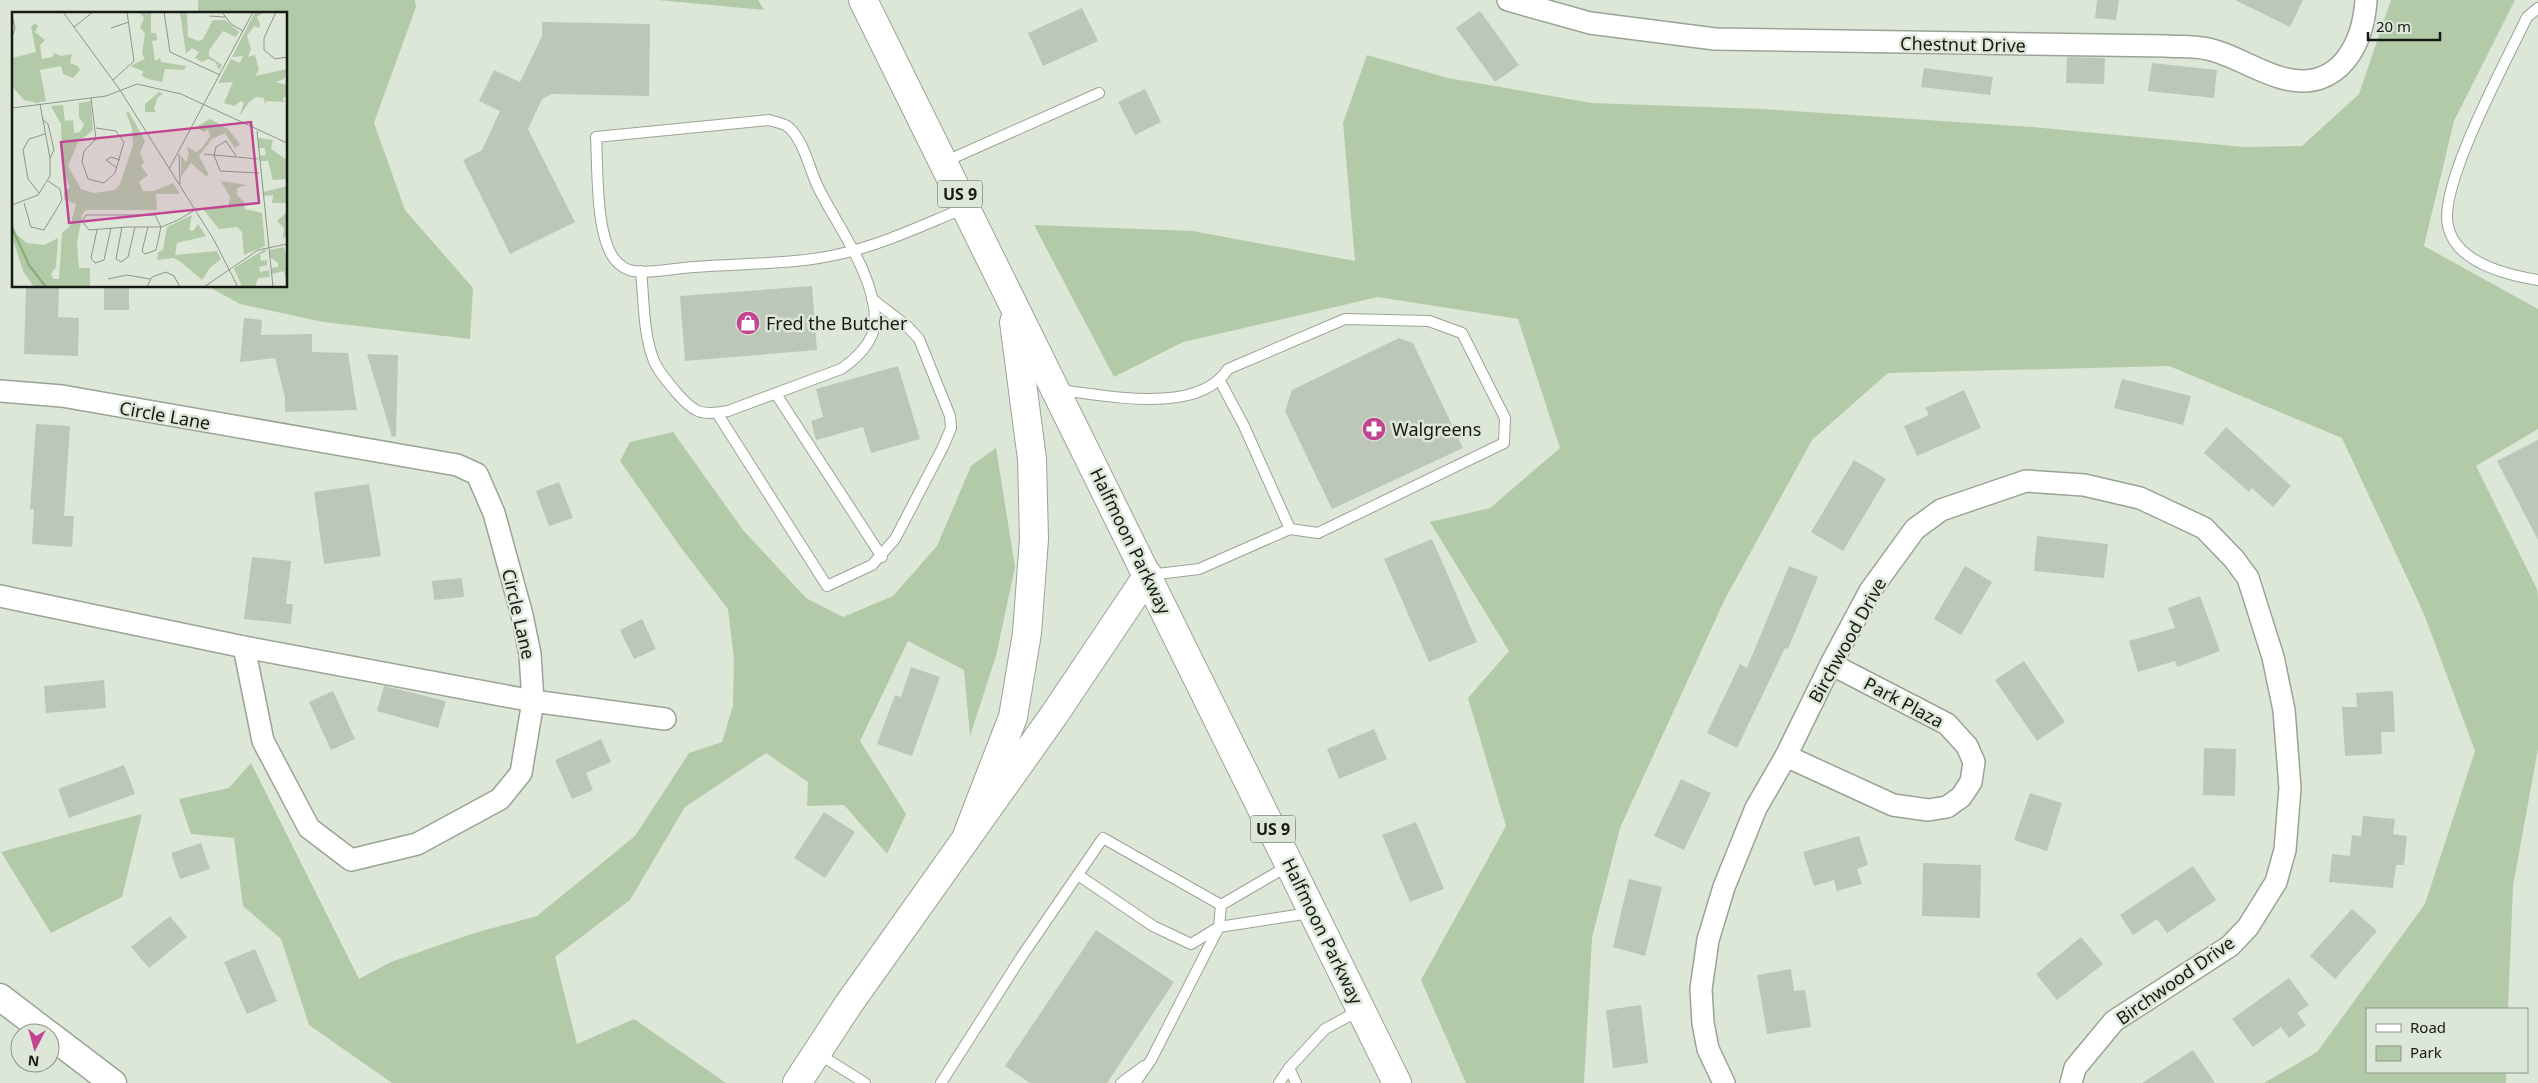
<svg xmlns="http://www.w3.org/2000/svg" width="2538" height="1083" font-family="'Noto Sans',sans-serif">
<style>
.green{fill:#b3caa8}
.building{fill:#bdc7b8}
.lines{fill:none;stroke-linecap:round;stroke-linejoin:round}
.service-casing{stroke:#9aa496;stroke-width:12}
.minor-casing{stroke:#9aa496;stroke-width:24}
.tertiary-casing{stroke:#9aa496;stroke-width:29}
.secondary-casing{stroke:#9aa496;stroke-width:30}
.primary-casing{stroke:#9aa496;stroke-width:30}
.service{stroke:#fff;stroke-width:10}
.minor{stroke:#fff;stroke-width:21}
.tertiary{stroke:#fff;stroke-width:26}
.secondary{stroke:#fff;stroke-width:28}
.primary{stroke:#fff;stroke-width:28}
.labels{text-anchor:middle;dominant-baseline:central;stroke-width:5;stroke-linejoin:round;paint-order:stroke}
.shield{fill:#dde7d8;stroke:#525850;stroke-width:1}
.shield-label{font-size:16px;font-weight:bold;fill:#161a15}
.street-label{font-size:18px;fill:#161a15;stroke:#dde7d8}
.poi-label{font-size:18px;fill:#161a15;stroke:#dde7d8;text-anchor:start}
.inset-river{fill:none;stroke:#8daf7c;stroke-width:2.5}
.inset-road{fill:none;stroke:#8d958a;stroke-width:1}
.view{fill:#c24594;fill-opacity:0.15;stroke:#c24594;stroke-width:2.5}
.inset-edge{fill:none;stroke:#161a15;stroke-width:2.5}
</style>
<rect width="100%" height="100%" fill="#dde7d8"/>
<g class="green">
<path d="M 198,0 L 415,0 L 416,7 L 374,123 L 405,210 L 473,288 L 470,339 L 323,322 L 240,304 L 207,286 L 286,286 L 286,14 L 198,14 Z"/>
<path d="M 658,0 L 758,0 L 764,10 Z"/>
<path d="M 2391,0 L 2515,0 L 2454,121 L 2424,246 L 2538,309 L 2538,429 L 2476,466 L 2537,589 L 2538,598 L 2538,749 L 2513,886 L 2508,1009 L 2367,1009 L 2367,1072 L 2506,1072 L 2506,1083 L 2264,1083 L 2317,1052 L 2425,904 L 2475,751 L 2424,614 L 2342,438 L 2169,366 L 1888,373 L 1812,440 L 1725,599 L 1620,828 L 1592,938 L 1584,1083 L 1466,1083 L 1421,980 L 1506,826 L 1468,698 L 1509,651 L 1430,522 L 1490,508 L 1560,448 L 1518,319 L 1378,297 L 1183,342 L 1114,377 L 1034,225 L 1193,231 L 1355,261 L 1343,123 L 1367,55 L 1448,78 L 1592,103 L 1762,109 L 2031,127 L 2245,147 L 2302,146 L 2359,94 Z"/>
<path d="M 673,432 L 743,530 L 806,598 L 843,617 L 893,596 L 937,546 L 971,466 L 996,448 L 1015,567 L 996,656 L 970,736 L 964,670 L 908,641 L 860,741 L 906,814 L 887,854 L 844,805 L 807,806 L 808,782 L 766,753 L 685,807 L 630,900 L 555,957 L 577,1044 L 634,1019 L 726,1083 L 392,1083 L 309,1025 L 281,939 L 243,906 L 234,838 L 191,834 L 179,799 L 229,788 L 251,763 L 359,979 L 391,962 L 471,934 L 537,916 L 635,836 L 689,753 L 722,742 L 733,706 L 734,659 L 728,609 L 682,549 L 620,461 L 630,442 Z"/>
<path d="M 142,814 L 122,897 L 51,933 L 1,852 Z"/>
</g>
<g class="building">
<path d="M 2097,0 L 2119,0 L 2116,20 L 2095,18 Z"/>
<path d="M 2235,0 L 2303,0 L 2290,27 Z"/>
<path d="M 1082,8 L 1098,41 L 1043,66 L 1028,33 Z"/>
<path d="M 1480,11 L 1519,65 L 1495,82 L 1456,28 Z"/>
<path d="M 542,22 L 650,24 L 649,96 L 552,94 L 542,99 L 528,129 L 575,222 L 510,254 L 463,160 L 482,150 L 500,111 L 479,101 L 494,70 L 520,82 L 542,36 Z"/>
<path d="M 2067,57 L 2105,58 L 2104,84 L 2066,83 Z"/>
<path d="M 2152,63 L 2217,70 L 2214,98 L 2148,91 Z"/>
<path d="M 1924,68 L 1993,77 L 1990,95 L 1921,87 Z"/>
<path d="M 1145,89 L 1161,122 L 1135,135 L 1118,102 Z"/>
<path d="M 26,286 L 59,286 L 58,317 L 79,318 L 78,356 L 24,354 Z"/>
<rect x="104" y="286" width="25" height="24"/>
<path d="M 812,286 L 817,350 L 685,361 L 680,296 Z"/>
<path d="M 244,318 L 262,320 L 261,335 L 312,334 L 312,352 L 348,353 L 357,410 L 285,412 L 285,398 L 275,358 L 240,362 Z"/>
<path d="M 1399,338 L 1413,343 L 1463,448 L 1332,509 L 1285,411 L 1292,390 Z"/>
<path d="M 367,354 L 398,355 L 396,436 L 392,437 Z"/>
<path d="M 898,366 L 920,439 L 871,453 L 863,427 L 816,440 L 811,421 L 823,417 L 816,389 Z"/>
<path d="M 2122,379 L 2191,396 L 2183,425 L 2114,408 Z"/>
<path d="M 1964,390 L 1981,428 L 1917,456 L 1904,426 L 1929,415 L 1925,408 Z"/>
<path d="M 36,424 L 70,426 L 64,516 L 74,516 L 72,547 L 32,544 L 34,509 L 30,509 Z"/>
<path d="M 2226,427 L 2291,486 L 2273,507 L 2252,488 L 2249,492 L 2204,453 Z"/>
<path d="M 2538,440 L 2538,540 L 2497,461 Z"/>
<path d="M 1854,460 L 1886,479 L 1843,551 L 1811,532 Z"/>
<path d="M 559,482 L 573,518 L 549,526 L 536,491 Z"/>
<path d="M 369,484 L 381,556 L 324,564 L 314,492 Z"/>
<path d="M 2037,536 L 2108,544 L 2104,578 L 2034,571 Z"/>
<path d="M 1432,539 L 1477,642 L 1429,662 L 1384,559 Z"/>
<path d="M 252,557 L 291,561 L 286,604 L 293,604 L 291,624 L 244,619 Z"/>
<path d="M 1789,566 L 1818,577 L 1788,649 L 1785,648 L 1737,748 L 1707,733 L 1740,664 L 1747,668 Z"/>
<path d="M 1965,566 L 1992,582 L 1961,635 L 1934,619 Z"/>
<path d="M 462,578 L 464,597 L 434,600 L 432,581 Z"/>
<path d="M 2200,596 L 2220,651 L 2177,667 L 2175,661 L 2138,672 L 2129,641 L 2175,628 L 2168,608 Z"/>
<path d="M 642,619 L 656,649 L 634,659 L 620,630 Z"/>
<path d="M 2024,661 L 2065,722 L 2037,741 L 1995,680 Z"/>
<path d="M 911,667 L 940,677 L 912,756 L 877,744 L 895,695 L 901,697 Z"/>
<path d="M 104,680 L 106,708 L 46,713 L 44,686 Z"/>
<path d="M 384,686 L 446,701 L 438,728 L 377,711 Z"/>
<path d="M 333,691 L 355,739 L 331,750 L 309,702 Z"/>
<path d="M 2393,691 L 2395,732 L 2381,732 L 2382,754 L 2345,756 L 2342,707 L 2357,707 L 2356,693 Z"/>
<path d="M 1374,729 L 1387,759 L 1339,779 L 1327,749 Z"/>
<path d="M 601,739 L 611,762 L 586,773 L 593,790 L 572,799 L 555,760 Z"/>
<path d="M 2204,748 L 2236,749 L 2235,796 L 2203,795 Z"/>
<path d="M 124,765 L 135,794 L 69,818 L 58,789 Z"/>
<path d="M 1681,779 L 1711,793 L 1684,850 L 1654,836 Z"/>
<path d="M 2030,793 L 2062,803 L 2047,851 L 2014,840 Z"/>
<path d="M 824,812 L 855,832 L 825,878 L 794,858 Z"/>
<path d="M 2363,816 L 2395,819 L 2393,834 L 2407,836 L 2404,865 L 2396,865 L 2393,888 L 2329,882 L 2332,854 L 2350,856 L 2352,835 L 2361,836 Z"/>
<path d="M 1416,822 L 1444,889 L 1410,902 L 1382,835 Z"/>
<path d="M 1859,836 L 1868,865 L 1857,869 L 1862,884 L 1837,891 L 1834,880 L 1814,886 L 1803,852 Z"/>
<path d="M 201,843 L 210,869 L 180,879 L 171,853 Z"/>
<path d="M 1923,863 L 1981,865 L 1980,918 L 1922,916 Z"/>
<path d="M 2193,866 L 2216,900 L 2167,933 L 2157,919 L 2133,935 L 2120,915 Z"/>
<path d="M 1629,879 L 1662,887 L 1645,956 L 1613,947 Z"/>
<path d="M 2352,909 L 2377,931 L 2335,979 L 2310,956 Z"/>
<path d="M 170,916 L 187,937 L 149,968 L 131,947 Z"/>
<path d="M 1096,930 L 1174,982 L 1107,1083 L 1030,1083 L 1005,1066 Z"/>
<path d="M 2081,937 L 2103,964 L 2057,1000 L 2036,974 Z"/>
<path d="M 255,949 L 277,1001 L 247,1014 L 224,962 Z"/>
<path d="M 1791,969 L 1794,991 L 1805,990 L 1811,1027 L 1767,1034 L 1757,975 Z"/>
<path d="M 2289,978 L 2309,1005 L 2297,1013 L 2306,1025 L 2289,1038 L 2281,1027 L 2253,1047 L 2232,1019 Z"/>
<path d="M 1641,1005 L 1648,1063 L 1613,1068 L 1606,1010 Z"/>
<path d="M 2193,1050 L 2215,1083 L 2142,1083 Z"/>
</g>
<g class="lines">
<g class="service-casing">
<g id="service">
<path d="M 2538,8 L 2527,17 C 2507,60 2438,185 2448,226 C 2456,263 2507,275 2538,280"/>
<path d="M 944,162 L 1099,93"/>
<path d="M 641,271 C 644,299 643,334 654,361 C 659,373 668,382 676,392 C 694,413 701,416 728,411 L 841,369 C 856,359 874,342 875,322 C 876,276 837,226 818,187 C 809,169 804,139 787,126 C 782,123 775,122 769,120 L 596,137 C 598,168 595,240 617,262 C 621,266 627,270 633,271 C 652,274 675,268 694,267 C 744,263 796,265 844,253 C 886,243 925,224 965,208"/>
<path d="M 1059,390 C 1106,395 1198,416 1228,369 L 1345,319 L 1429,321 L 1462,333 L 1505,418 L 1504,443 L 1318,533 L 1290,529"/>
<path d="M 776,394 L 882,557"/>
<path d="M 717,413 L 827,586 L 872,565 L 895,539 L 943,447 L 951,428 L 950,416 L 919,339 L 907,326 L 872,299"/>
<path d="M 1149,575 L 1199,569 L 1290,529 L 1244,426 L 1220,381"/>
<path d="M 1078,875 L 1153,926 L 1191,944 L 1219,927 L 1310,913"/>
<path d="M 1221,905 L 1288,866"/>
<path d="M 817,1053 L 865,1083"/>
<path d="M 1289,1068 L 1296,1083"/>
<path d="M 941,1083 L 1022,956 L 1103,838 L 1221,905"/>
<path d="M 1121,1083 L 1144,1066"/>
<path d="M 1135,1083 L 1151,1060 L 1219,927 L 1221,905"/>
<path d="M 1279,1083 L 1289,1068 L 1325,1029 L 1360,1010"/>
</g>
</g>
<g class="minor-casing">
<g id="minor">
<path d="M 1508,0 L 1590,23 L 1715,39 L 2166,46 C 2179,47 2195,46 2208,49 C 2235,55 2259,73 2286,79 C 2339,91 2363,45 2366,0"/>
<path d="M 0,391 L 62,396 L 457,465 L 477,474 L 494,513 L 522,615 L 530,654 L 533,701 L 244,647 L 0,596"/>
<path d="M 244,647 L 263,741 L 309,828 L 351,860 L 417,844 L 500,799 L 521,773 L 533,701 L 665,719"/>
<path d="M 1786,756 L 1893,805 L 1928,810 L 1947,807 L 1961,797 L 1971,782 L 1974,762 L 1967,746 L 1947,724 L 1831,664"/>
<path d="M 1724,1083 L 1708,1049 L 1703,1023 L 1701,989 L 1708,940 L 1724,887 L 1756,808 L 1786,756 L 1831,664 L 1870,591 L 1915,529 L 1941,510 L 2026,481 L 2084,485 L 2140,498 L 2204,528 L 2234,559 L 2248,578 L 2273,657 L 2284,710 L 2290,788 L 2285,850 L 2276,882 L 2248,927 L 2230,946 L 2114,1021 L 2075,1068 L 2071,1083"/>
</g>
</g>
<g class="tertiary-casing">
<g id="tertiary">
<path d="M 0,997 L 47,1033"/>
<path d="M 50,1035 L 113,1083"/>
</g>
</g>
<g class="secondary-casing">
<path id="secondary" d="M 797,1083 L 848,1005 L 1054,715 L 1148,575"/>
</g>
<g class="primary-casing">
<g id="primary">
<path d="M 863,0 L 1397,1083"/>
<path d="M 968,833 L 1013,717 L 1027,633 L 1034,539 L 1032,459 L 1014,322"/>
</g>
</g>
<use href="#service" class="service"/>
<use href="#minor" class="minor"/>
<use href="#tertiary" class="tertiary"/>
<use href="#secondary" class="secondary"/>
<use href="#primary" class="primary"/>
</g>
<defs>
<g id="shop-disc" transform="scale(1.25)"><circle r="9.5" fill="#c24594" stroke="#dde7d8"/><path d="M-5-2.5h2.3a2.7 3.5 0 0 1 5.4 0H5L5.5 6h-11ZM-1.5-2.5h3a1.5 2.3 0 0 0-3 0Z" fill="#fff"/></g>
<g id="pharmacy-disc" transform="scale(1.25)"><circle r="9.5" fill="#c24594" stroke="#dde7d8"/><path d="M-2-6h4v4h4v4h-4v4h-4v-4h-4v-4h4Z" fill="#fff"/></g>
</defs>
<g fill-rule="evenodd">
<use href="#shop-disc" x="748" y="323"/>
<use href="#pharmacy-disc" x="1374" y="429"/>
</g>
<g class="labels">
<g class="shield">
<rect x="937.5" y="180.5" width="45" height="27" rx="4"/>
<rect x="1250.5" y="815.5" width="45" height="27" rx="4"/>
</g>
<g class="shield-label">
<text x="960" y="194">US 9</text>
<text x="1273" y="829">US 9</text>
</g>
<g class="street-label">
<text transform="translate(1963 44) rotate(1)">Chestnut Drive</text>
<text transform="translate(165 415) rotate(10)">Circle Lane</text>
<text transform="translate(1131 541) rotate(64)">Halfmoon Parkway</text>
<text transform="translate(519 614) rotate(77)">Circle Lane</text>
<text transform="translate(1847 640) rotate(-61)">Birchwood Drive</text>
<text transform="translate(1904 702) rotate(28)">Park Plaza</text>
<text transform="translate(1323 931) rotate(64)">Halfmoon Parkway</text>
<text transform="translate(2175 980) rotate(-35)">Birchwood Drive</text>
</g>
<g class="poi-label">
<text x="766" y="323">Fred the Butcher</text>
<text x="1392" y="429">Walgreens</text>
</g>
</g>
<g transform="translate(12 12)">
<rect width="275" height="275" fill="#dde7d8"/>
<path d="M 127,0 L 139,0 L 139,21 L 144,21 L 145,28 L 140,29 L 143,49 L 148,46 L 149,50 L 174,54 L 172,58 L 153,57 L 150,70 L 136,67 L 130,64 L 131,59 L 118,54 L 133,47 L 130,42 L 133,21 L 128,16 L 132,6 ZM 168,0 L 175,0 L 176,25 L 187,29 L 191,27 L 201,8 L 213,8 L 227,20 L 224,25 L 211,19 L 197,38 L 197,44 L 210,53 L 207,58 L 203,50 L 196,47 L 190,50 L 183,46 L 187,40 L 180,36 L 174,42 ZM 243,0 L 252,0 L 245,5 L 248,12 L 247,16 L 242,14 L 235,24 L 239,37 L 236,45 L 243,43 L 247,58 L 243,64 L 275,57 L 272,67 L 263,70 L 275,73 L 275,84 L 271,86 L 272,90 L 255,89 L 253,92 L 252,86 L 244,85 L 237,90 L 227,105 L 232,91 L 229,89 L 222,94 L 212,91 L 221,70 L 206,71 L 219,47 L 228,51 L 231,44 L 220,45 ZM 23,11 L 26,14 L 23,20 L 33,28 L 28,33 L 30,47 L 41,45 L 42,41 L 49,44 L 60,42 L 58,51 L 66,54 L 68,58 L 61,66 L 51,62 L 49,54 L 28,58 L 34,89 L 25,91 L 12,88 L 0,74 L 0,46 L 24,40 L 19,15 ZM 147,80 L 151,82 L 146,85 L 142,96 L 144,100 L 133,100 L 133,92 ZM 79,89 L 81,118 L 66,130 L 56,154 L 69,177 L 82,181 L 103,178 L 108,172 L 121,133 L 120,116 L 114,101 L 117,100 L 133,129 L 128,141 L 132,150 L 129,154 L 136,163 L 127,170 L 131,179 L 142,179 L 161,171 L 168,182 L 144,182 L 145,198 L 74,198 L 70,203 L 65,232 L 67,256 L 78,256 L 78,275 L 22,275 L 11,259 L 0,225 L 0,211 L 5,223 L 15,231 L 32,233 L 46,226 L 44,255 L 39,262 L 41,267 L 47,267 L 50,221 L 58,214 L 64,192 L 52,187 L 52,180 L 58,175 L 51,160 L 49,112 L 39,94 L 51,93 L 53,109 L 61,108 L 62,121 L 68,120 L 72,113 L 67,105 L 67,91 ZM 198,107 L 216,117 L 228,132 L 223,136 L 213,121 L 200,127 L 187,144 L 197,163 L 194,164 L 179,151 L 169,165 L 169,143 L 174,150 L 177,142 L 174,134 L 184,140 L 190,136 L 198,124 L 196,117 L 192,120 L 184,115 ZM 246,126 L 261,128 L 259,137 L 275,148 L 275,167 L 261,168 L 256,149 L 248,149 L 247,144 L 254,143 L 253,136 L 246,136 ZM 209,169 L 235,173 L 225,176 L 225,183 L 232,190 L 233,197 L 250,201 L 253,234 L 232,243 L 230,220 L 225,215 L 207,217 L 190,196 L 216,196 L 218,185 ZM 275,174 L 275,199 L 274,191 L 260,191 L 261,183 L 252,184 L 251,180 ZM 275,200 L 275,224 L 271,226 L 272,216 L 265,209 ZM 180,203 L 177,218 L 181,219 L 186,212 L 194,224 L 165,231 L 163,243 L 205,239 L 209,247 L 198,256 L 190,268 L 169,250 L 161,246 L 145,248 L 146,240 L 151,238 L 155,215 ZM 272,235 L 275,248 L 275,273 L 272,259 L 260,262 L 260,256 L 266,255 L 266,251 L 258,245 L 258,238 ZM 253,237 L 254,240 L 248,242 L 249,249 L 255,248 L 255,253 L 247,255 L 248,260 L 257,258 L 258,265 L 246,266 L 243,275 L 230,275 L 222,256 Z" fill="#b3caa8"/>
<path class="inset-river" d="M 0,216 L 17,253 L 34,275"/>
<path class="inset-road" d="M 51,0 L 108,78 L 202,228 L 226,275M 152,0 L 158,40 L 208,63M 210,0 L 219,12 L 231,19M 264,0 L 252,26 L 252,38 L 263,47 L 275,45M 0,3 L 3,16 L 0,25M 197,4 L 213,5M 62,15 L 81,0M 99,16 L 117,10M 101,68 L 122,49 L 115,0M 79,86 L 84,127 L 72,139 L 70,150 L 76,167 L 92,171 L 103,161 L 112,130 L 104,119 L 84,116M 0,96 L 94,84 L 125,72 L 169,82 L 275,131M 30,107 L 36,112 L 42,138 L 38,146M 245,119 L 261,275M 167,142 L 168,172M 192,142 L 202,143 L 204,135 L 214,129 L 224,144M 246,147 L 202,143 L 208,159 L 247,161M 105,156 L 94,148 L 99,145 L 108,148M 157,157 L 241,0M 27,181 L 16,167 L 11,138 L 17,127 L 33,122M 12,191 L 19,215 L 32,218 L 50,188 L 48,177 L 36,169M 0,193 L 26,183 L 38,164 L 38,146 L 28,92M 110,215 L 104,247 L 109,250 L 116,245 L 123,215M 136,215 L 130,239 L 133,242 L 144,238 L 149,215 L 143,203 L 74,203 L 70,209 L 77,218 L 116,215 L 149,215 L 152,214 L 166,208 L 183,198M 85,218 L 79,246 L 83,251 L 92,248 L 99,216M 96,267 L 115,263 L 138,267M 135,275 L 140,265 L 154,260 L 162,264 L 168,275M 192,275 L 246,238 L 275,232"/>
<path class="view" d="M 239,110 L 247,191 L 57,211 L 49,130 Z"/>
<rect width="275" height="275" class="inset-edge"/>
</g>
<rect x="2366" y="1008" width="162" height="65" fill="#dde7d8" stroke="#8d958a"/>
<rect x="2376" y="1024" width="25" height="8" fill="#ffffff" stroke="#8d958a"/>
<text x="2410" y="1033" font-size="15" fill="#161a15">Road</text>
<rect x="2376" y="1046" width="25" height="15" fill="#b3caa8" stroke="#8d958a"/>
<text x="2410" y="1058" font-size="15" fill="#161a15">Park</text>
<g transform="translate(35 1048) rotate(186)"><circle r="24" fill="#dde7d8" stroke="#8d958a"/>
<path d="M0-4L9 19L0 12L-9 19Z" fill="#c24594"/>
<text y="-8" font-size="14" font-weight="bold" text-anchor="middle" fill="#161a15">N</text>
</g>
<path d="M2368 32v8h72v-8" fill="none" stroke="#161a15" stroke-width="2.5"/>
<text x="2376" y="32" font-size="15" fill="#161a15" stroke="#dde7d8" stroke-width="4" paint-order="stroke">20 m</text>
</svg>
